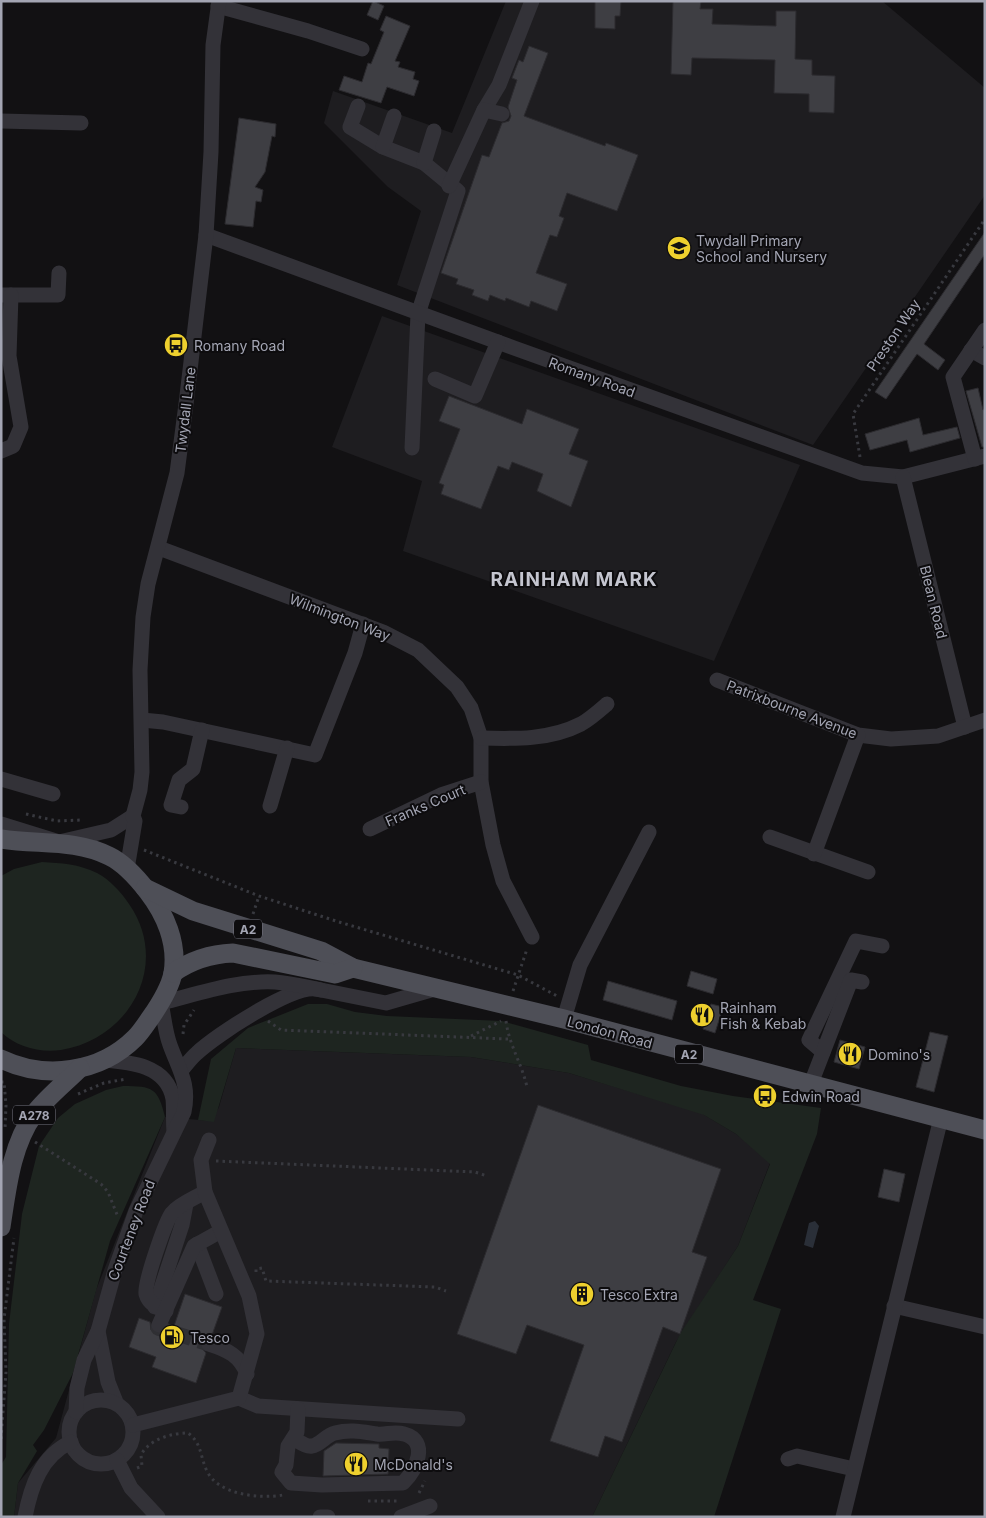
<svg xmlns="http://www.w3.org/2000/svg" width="986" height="1518" font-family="Inter,sans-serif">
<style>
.built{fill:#1e1d20}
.green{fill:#1e2520}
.water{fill:#2a2f38}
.building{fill:#3e3e43;stroke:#2c2b2f}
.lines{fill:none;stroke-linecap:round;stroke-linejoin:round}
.minor-tunnel{stroke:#2f2f33;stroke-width:15;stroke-dasharray:15 8;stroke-linecap:butt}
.path{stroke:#38393f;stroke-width:3;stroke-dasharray:2.5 4;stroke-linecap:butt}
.minor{stroke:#333238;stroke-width:15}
.major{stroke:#4e4f57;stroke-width:19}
.labels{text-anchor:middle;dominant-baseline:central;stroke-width:4;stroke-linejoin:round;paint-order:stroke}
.shield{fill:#0d0c0e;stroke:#767782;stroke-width:1}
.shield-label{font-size:12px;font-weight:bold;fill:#a3a5b3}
.poi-label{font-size:14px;fill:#a3a5b3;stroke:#0d0c0e;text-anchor:start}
.street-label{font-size:14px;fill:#a3a5b3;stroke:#0d0c0e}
.district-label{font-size:19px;font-weight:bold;letter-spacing:1px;fill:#c4c5cf;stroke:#0d0c0e}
</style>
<rect width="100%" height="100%" fill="#121113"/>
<g class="built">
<path d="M 506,1 L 882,1 L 985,88 L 985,195 L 813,445 L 397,285 L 421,211 L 388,187 L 324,123 L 333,91 L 452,133 Z"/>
<path d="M 382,316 L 800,465 L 714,661 L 403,551 L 422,481 L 332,447 Z"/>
<path d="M 236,1048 L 471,1057 L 569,1073 L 701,1113 L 736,1134 L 756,1149 L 770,1163 L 738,1246 L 676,1342 L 592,1517 L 14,1517 L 18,1483 L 56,1438 L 96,1290 L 165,1117 L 211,1121 L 219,1107 Z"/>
</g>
<g class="green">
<path d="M 42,862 C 61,863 79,864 97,873 C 110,880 121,892 129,904 C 171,964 130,1039 61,1050 C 39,1053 17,1047 1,1032 L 1,876 L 14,869 Z"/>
<path d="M 308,1004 L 327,1004 L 355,1012 L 387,1016 L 502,1021 L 588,1045 L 591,1060 L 681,1086 L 733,1096 L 821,1108 L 817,1134 L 753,1300 L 781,1309 L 714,1517 L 592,1517 L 680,1334 L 738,1246 L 770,1164 L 736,1134 L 704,1115 L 569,1073 L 471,1057 L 236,1048 L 214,1122 L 198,1120 L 211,1059 L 248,1028 Z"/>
<path d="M 123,1086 C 153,1086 158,1088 165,1117 L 110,1241 L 73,1373 L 44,1430 L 33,1445 L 37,1451 L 18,1483 L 14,1517 L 1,1517 L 1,1465 L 6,1457 L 9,1324 L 22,1214 L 39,1146 L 58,1118 L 75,1104 L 106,1090 Z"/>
</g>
<path class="water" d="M 815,1221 L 819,1226 L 813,1248 L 804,1245 L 809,1223 Z"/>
<g class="building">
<path d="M 373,1 L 384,6 L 378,20 L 367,15 Z"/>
<path d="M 595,1 L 621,1 L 620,16 L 615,16 L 615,29 L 595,28 Z"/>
<path d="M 673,1 L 701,1 L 700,9 L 713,9 L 712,24 L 776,26 L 776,11 L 796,11 L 795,59 L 812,60 L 812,75 L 835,76 L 834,113 L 809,112 L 809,94 L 774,93 L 775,60 L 692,58 L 691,75 L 671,74 Z"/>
<path d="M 386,16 L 410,26 L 395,61 L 400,62 L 398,67 L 415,72 L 413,79 L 419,81 L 414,96 L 387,87 L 381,103 L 339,90 L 344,76 L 362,82 L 368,63 L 371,64 L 384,32 L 380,30 Z"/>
<path d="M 529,46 L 548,53 L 524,116 L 605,146 L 606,143 L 638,155 L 617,211 L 567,193 L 559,216 L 564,218 L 557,237 L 550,235 L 536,273 L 567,284 L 557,311 L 531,301 L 529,307 L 506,298 L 505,301 L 490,295 L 488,301 L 472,295 L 474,290 L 456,284 L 458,279 L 441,273 L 482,155 L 489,157 L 502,123 L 509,121 L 511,116 L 508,107 L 517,80 L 512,78 L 519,60 L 523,62 Z"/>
<path d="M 239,118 L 276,124 L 275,137 L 272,136 L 265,172 L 255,187 L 263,190 L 261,202 L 256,201 L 253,227 L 225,224 Z"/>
<path d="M 985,232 L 985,254 L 924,344 L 945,360 L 938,370 L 917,354 L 886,399 L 875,392 Z"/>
<path d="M 978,388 L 983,410 L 985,409 L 985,447 L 982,447 L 966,391 Z"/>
<path d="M 449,396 L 522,424 L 527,409 L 579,429 L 569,454 L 588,461 L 571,507 L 537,491 L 543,474 L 512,462 L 509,470 L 498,466 L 481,509 L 441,494 L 444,485 L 439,483 L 460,429 L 439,421 Z"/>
<path d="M 919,418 L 923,435 L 957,427 L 960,438 L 910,452 L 907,440 L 870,450 L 865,434 Z"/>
<path d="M 691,971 L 717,979 L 713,994 L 687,986 Z"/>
<path d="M 608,981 L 677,1001 L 672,1020 L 603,1000 Z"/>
<path d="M 711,1004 L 723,1007 L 715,1033 L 703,1029 Z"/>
<path d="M 930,1032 L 948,1036 L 934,1092 L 916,1087 Z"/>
<path d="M 840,1040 L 865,1047 L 859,1069 L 834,1062 Z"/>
<path d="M 538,1105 L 721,1169 L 692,1252 L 707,1257 L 680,1334 L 663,1327 L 622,1442 L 605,1436 L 598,1457 L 550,1441 L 584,1345 L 527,1325 L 516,1354 L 457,1334 Z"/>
<path d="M 884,1169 L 905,1174 L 899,1202 L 878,1197 Z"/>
<path d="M 185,1294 L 222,1307 L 212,1335 L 207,1335 L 200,1341 L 200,1346 L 206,1353 L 196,1383 L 152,1367 L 156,1357 L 129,1347 L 139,1318 L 150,1322 L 151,1330 L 156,1334 L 164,1333 L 168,1328 L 173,1329 Z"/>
<path d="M 336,1443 L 379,1444 L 379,1448 L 389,1449 L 388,1474 L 323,1476 L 324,1451 Z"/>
</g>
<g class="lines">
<path class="minor-tunnel" d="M 159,1325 L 158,1328 L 209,1344"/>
<g class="path">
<path d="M 860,457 L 853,414 L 985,219"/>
<path d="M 26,814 L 57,821 L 81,820"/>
<path d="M 144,850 L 259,896 L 339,922 L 518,975 L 557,996"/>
<path d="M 253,914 L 259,896"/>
<path d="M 513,991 L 527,949"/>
<path d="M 268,1021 L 281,1030 L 508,1039"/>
<path d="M 506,1021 C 509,1045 522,1064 527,1087"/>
<path d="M 183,1034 L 184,1025 L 194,1010"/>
<path d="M 471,1036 L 501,1021"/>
<path d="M 1,1082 L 4,1082 L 6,1105 L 5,1129"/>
<path d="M 78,1094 L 104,1083 L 126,1079"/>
<path d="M 35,1142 L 101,1184 L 108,1192 L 118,1217"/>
<path d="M 216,1161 L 475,1172 L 487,1176"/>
<path d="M 256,1272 L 256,1269 L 262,1268 L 266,1281 L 435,1287 L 446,1291"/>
<path d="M 1,1439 L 6,1372 L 4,1319 L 14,1238"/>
<path d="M 137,1468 L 142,1466 L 141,1455 C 149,1439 172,1433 188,1433 C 202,1443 200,1457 207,1471 C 218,1495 260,1499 283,1495"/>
<path d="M 419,1493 L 425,1481"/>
<path d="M 368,1501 L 397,1501"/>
</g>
<g class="minor">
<path d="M 218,6 L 308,31 L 362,49"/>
<path d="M 358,106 L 350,127 L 383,147 L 424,163 L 458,191 L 418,314 L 412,448"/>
<path d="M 484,110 L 499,85 L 532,1"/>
<path d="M 1,121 L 81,123"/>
<path d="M 383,147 L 394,116"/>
<path d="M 424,163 L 434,131"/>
<path d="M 449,186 L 484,110 L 502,114"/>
<path d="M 206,235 L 514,348 L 862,473 L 903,477 L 985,456"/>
<path d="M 1,295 L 58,295 L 59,273"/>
<path d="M 971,350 L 985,358"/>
<path d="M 435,379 L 475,396 L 498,342"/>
<path d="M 1,451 L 13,446 L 21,427 L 9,356 L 11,295"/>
<path d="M 975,459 L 953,377 L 985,330"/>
<path d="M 903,477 L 965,727"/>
<path d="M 159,548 L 383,632 L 418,650 L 457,687 L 471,708 L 481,738 L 481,782 L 493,845 L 503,881 L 532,937"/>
<path d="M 717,680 L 858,735 L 891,739 L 938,736 L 985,720"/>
<path d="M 142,720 L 163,722 L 315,755 L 355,653 L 363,624"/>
<path d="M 481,738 C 515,739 550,740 581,724 C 590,719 599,711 607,704"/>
<path d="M 1,779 L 53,794"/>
<path d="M 270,806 L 287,748"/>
<path d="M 181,807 L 171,805 L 179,780 L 193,769 L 202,730"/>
<path d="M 1,824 L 59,842 L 111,830 L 133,816"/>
<path d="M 370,829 L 441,795 L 481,782"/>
<path d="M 770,837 L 868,872"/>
<path d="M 814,854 L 858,735"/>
<path d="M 127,869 L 135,821 L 133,816 L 140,790 L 142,772 L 140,670 L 143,617 L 148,584 L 177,473 L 186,404 L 206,235 L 211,152 L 213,45 L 219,1"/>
<path d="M 564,1019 L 580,965 L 649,832"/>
<path d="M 823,1052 L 809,1040 L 856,941 L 882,946"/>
<path d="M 103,1060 C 130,1062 167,1065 173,1099 C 174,1109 173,1121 174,1131"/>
<path d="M 181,1071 C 186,1065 191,1058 197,1053 C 216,1035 291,986 316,989 L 386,1003 L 438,988"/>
<path d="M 810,1086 L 851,980 L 862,982"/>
<path d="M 197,1244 L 216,1294"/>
<path d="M 894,1306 L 985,1327"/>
<path d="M 155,1307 L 182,1225 L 186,1204"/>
<path d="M 166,1311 C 158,1308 149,1304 146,1294 C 143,1286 166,1220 172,1213 C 179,1204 195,1198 205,1192"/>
<path d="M 159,1325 L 194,1246 L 221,1231"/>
<path d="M 98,1331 L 108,1382 L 116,1402"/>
<path d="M 209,1344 C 228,1350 240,1356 247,1374"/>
<path d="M 239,1398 L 258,1406 L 458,1419"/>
<circle cx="101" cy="1432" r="32"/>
<path d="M 76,1412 L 77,1388 L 84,1360 L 98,1331 L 115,1270 L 136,1211 L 184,1112 C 190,1084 179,1070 170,1045 C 165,1032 164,1016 161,1003 C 198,994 237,980 275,982 C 290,983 306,987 321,990"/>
<path d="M 133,1425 L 239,1398 L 257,1334 L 249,1296 L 205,1192 L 201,1160 L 209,1140"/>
<path d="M 294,1439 C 300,1442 306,1447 312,1446 C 320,1445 326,1435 335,1433 C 350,1429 363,1432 377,1434 C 386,1435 394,1431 404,1434 C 430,1441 416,1470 403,1483 L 322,1485 L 291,1483 L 282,1472 L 286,1465 L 288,1446 L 297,1432 L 298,1409"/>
<path d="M 788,1459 L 797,1456 L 854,1469"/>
<path d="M 117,1460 L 131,1488 L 158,1517"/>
<path d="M 25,1517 C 31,1486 41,1456 71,1442"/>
<path d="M 320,1517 L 328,1517"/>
<path d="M 401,1517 L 430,1506"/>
<path d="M 843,1517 L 941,1118"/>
</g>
<g class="major">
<path d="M 1,839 C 38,845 74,839 109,856 C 124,863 138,879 148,892 C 165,914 178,943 173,973 C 170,988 160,1004 151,1017 C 146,1024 141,1032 135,1038 C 100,1073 45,1080 1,1059"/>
<path d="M 145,888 L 193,911 L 321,951 L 353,968 L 564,1019 L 985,1130"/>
<path d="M 173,973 C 191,960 211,954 233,953 L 335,974 L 353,968"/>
<path d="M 1,1227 C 7,1189 11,1146 34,1114 C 47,1097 65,1083 80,1068"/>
</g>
</g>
<defs>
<g id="school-disc" transform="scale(1.25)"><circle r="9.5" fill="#eed02e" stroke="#0d0c0e"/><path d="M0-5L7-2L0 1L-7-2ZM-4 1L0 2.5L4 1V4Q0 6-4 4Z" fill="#111"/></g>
<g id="bus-disc" transform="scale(1.25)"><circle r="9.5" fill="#eed02e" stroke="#0d0c0e"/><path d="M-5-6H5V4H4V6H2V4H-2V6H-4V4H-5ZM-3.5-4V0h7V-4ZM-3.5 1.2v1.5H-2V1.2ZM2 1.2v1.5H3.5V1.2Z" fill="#111"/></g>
<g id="restaurant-disc" transform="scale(1.25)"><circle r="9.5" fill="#eed02e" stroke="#0d0c0e"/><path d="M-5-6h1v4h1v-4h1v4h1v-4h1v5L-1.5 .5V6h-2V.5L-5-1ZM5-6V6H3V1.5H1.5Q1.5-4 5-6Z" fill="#111"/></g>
<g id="building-disc" transform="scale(1.25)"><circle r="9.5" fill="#eed02e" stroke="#0d0c0e"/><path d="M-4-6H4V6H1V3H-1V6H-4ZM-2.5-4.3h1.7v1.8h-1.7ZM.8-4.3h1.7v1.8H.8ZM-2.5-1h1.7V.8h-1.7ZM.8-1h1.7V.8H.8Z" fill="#111"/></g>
<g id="fuel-disc" transform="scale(1.25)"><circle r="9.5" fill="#eed02e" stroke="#0d0c0e"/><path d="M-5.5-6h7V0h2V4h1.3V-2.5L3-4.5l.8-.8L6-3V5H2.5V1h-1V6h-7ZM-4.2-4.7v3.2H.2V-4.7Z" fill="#111"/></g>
</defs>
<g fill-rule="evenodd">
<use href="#school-disc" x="679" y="248"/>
<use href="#bus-disc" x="176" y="345"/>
<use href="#restaurant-disc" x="702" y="1015"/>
<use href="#restaurant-disc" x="850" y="1054"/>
<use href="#bus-disc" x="765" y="1096"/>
<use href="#building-disc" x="582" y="1294"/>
<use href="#fuel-disc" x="172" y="1337"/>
<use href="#restaurant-disc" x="356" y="1464"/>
</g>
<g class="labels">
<g class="shield">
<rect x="234" y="919.5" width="28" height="19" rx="4"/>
<rect x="675" y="1044.5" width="28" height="19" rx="4"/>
<rect x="13" y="1105.5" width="42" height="19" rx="4"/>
</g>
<g class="shield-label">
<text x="248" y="929">A2</text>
<text x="689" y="1054">A2</text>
<text x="34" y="1115">A278</text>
</g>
<g class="poi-label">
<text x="696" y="240">Twydall Primary<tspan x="696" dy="16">School and Nursery</tspan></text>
<text x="194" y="345">Romany Road</text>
<text x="720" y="1007">Rainham<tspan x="720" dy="16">Fish &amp; Kebab</tspan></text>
<text x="868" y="1054">Domino's</text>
<text x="782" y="1096">Edwin Road</text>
<text x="600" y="1294">Tesco Extra</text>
<text x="190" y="1337">Tesco</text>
<text x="374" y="1464">McDonald's</text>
</g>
<g class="street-label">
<text transform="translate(893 335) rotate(-56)">Preston Way</text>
<text transform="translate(592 377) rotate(20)">Romany Road</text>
<text transform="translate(185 410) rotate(-83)">Twydall Lane</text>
<text transform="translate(934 602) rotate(76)">Blean Road</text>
<text transform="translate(340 617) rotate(21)">Wilmington Way</text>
<text transform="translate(792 709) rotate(21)">Patrixbourne Avenue</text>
<text transform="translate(425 805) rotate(-23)">Franks Court</text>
<text transform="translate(610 1032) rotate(15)">London Road</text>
<text transform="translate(131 1230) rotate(-69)">Courteney Road</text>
</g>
<g class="district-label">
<text x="574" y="579">RAINHAM MARK</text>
</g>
</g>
<rect width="986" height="1518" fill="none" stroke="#a3a5b3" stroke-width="5"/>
</svg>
